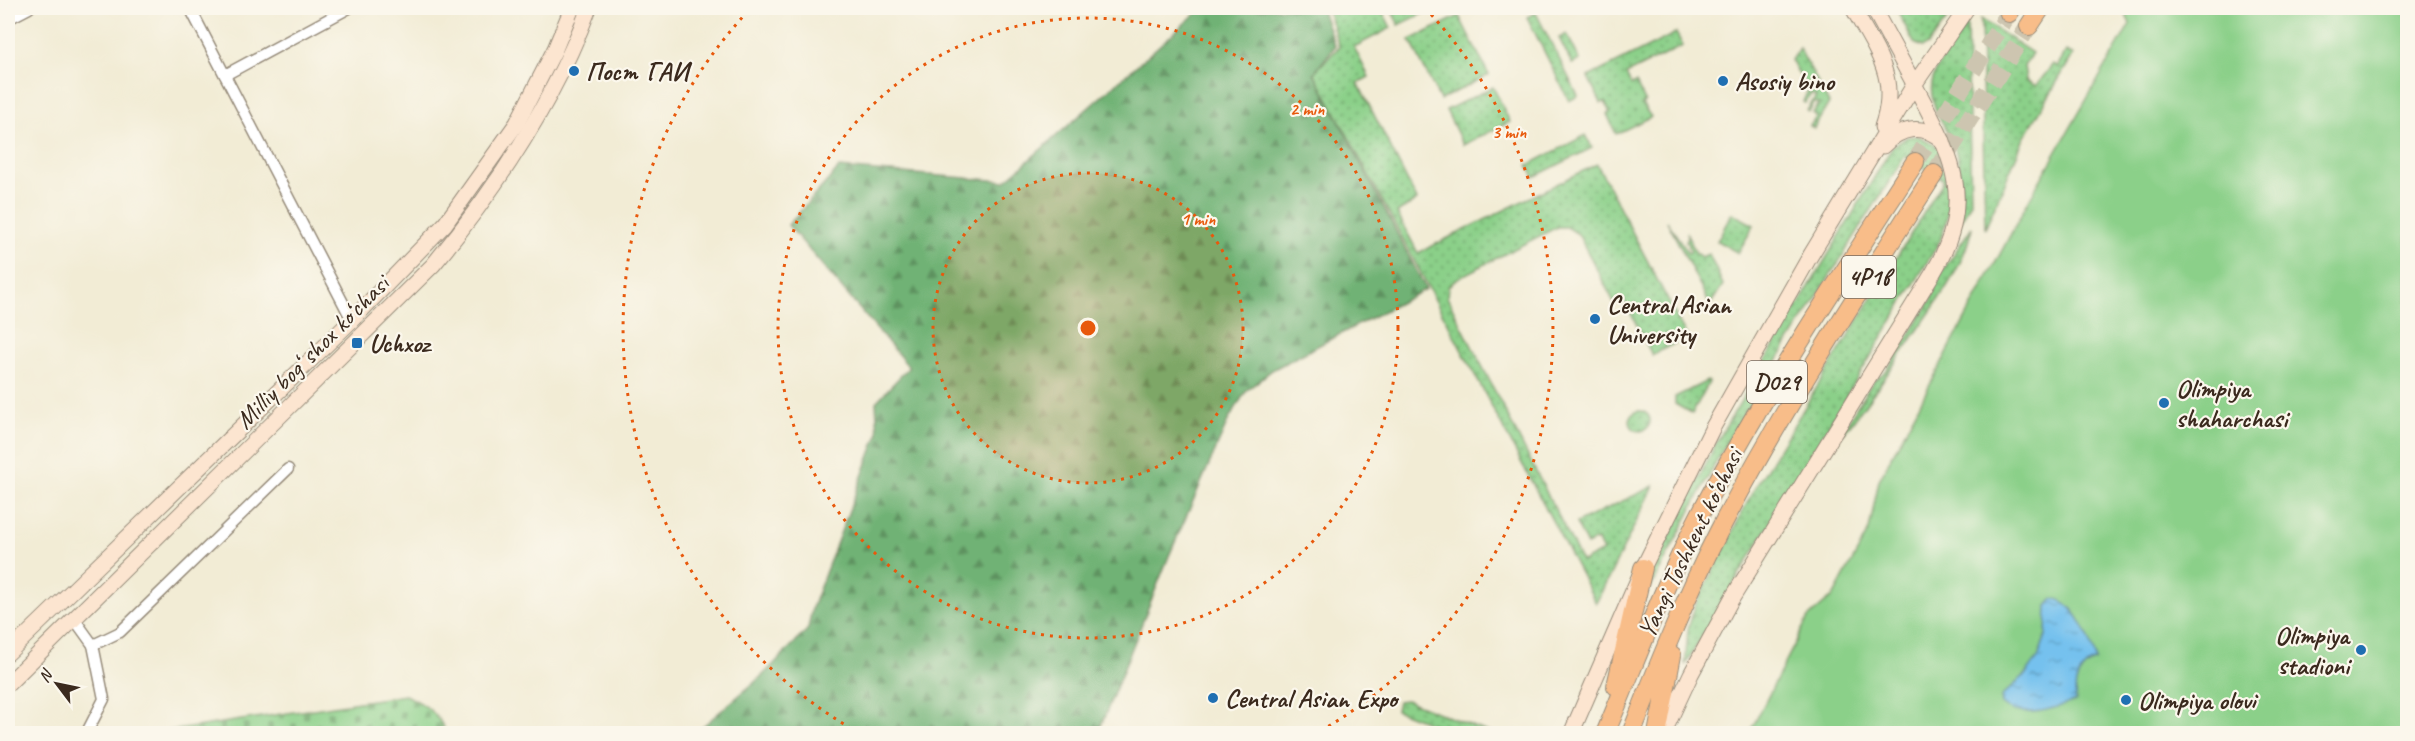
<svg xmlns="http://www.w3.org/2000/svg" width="2415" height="741" font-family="Caveat,sans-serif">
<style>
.grass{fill:url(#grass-dots);stroke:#637d54;stroke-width:1.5}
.forest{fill:url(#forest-firs);stroke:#566e4a;stroke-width:1.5}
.cemetery{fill:url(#cemetery-stones);stroke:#637d54;stroke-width:1.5}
.green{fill:#8bd089;stroke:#637d54;stroke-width:1.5}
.water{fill:url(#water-ripples);stroke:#587686;stroke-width:1.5}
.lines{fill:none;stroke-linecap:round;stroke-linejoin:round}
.trunk-tunnel{stroke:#cdc5b0;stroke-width:18;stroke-dasharray:18 9;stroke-linecap:butt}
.minor-casing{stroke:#968b7a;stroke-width:13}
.secondary-casing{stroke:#968b7a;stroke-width:17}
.trunk-casing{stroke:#968b7a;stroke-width:20}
.minor{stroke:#fff;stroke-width:10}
.secondary{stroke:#fce5d0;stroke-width:15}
.trunk{stroke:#f8bd89;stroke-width:18}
.ring{fill:none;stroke:#e8590c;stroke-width:3;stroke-dasharray:3 6}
.poi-dot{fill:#1f6fb2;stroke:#fbf7ec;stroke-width:2}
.labels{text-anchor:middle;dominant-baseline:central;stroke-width:4.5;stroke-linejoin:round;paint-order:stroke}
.shield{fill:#fbf7ec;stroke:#75685c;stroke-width:1.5}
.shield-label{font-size:24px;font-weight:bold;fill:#3b2a1e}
.poi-label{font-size:26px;font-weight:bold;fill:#3b2a1e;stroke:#fbf7ec;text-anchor:start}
.street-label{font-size:26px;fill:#3b2a1e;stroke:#fbf7ec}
.centre{fill:#e8590c;stroke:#fbf7ec;stroke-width:3}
.ring-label{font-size:18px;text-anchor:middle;font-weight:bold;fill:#e8590c;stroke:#fbf7ec;stroke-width:4.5;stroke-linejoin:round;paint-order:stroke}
</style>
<defs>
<pattern id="grass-dots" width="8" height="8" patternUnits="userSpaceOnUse" patternTransform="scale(1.5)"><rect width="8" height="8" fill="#8bd089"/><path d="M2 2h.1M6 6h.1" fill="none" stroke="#73a96f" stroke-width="1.8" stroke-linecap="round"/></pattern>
<pattern id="forest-firs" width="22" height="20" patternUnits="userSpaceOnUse" patternTransform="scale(1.5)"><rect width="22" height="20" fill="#70b275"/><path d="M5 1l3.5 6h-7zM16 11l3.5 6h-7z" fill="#5d915f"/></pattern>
<pattern id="cemetery-stones" width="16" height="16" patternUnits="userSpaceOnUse" patternTransform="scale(1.5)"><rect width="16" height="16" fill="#8bd089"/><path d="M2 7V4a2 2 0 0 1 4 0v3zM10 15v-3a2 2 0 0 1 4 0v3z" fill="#73a96f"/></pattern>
<pattern id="water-ripples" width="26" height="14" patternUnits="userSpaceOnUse" patternTransform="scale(1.5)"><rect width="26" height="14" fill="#74c1ee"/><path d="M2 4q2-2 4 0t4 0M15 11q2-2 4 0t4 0" fill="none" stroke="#609dc0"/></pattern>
</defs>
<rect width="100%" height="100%" fill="#fbf7ec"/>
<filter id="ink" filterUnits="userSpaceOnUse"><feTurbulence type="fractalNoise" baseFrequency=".0167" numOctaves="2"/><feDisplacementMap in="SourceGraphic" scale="12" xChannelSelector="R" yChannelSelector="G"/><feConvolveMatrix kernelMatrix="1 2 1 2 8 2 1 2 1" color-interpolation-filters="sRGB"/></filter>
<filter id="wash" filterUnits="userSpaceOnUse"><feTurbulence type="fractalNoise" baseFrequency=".008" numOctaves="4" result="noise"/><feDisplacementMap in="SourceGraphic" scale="24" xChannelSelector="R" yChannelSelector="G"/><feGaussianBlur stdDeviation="1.35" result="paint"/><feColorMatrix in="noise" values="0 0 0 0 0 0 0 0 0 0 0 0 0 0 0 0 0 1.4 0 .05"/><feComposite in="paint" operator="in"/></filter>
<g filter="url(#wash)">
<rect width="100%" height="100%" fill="#f2ecd5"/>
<g class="grass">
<path d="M 1327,8 L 1381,8 L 1391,28 L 1354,47 L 1369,77 L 1358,83 L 1417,200 L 1397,213 L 1418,253 L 1597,164 L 1687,337 L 1652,355 L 1624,300 L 1615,304 L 1578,234 L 1567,227 L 1557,227 L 1456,279 L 1448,287 L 1447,297 L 1582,562 L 1603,551 L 1597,540 L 1587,545 L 1576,523 L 1654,486 L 1596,603 L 1314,72 L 1339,47 Z"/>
<path d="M 1390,8 L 1434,8 L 1399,25 Z"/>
<path d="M 1896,8 L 1955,8 L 1928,45 L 1922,47 L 1914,43 Z"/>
<path d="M 1536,13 L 1578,96 L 1569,101 L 1527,17 Z"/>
<path d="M 1459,16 L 1489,75 L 1440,100 L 1410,40 Z"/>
<path d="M 1981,19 L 2032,53 L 2024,66 L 2026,80 L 2036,86 L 2053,64 L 2057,67 L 2066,51 L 2073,55 L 2024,138 L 1985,229 Z"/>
<path d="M 1967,24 L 1971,202 L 1960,223 C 1961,197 1963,173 1955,149 C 1948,128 1928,106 1932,84 C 1935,63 1956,42 1967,24 Z"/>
<path d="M 1676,33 L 1683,46 L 1626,74 L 1631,85 L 1636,83 L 1645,101 L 1642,104 L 1651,117 L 1616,134 L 1607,114 L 1610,113 L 1605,102 L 1601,103 L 1588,77 Z"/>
<path d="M 1567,34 L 1580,60 L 1572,64 L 1559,38 Z"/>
<path d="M 1799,48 L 1829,103 L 1814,128 L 1810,126 L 1817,116 L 1813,113 L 1819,104 L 1815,102 L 1809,112 L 1807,111 L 1816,96 L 1811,94 L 1805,103 L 1803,102 L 1808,90 L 1791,60 Z"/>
<path d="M 1493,87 L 1510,122 L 1463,145 L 1446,110 Z"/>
<path d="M 1586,135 L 1592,148 L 1534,177 L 1528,165 Z"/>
<path d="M 1918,136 L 1938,146 C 1950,178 1953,208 1940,241 L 1685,665 L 1688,629 L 1695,606 L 1752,493 L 1944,180 L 1905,156 L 1730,436 L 1651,587 L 1652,571 L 1716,443 L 1893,146 L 1907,137 Z"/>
<path d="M 1732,213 L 1754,225 L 1738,253 L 1717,241 Z"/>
<path d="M 1667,221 L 1688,253 L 1691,251 L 1686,241 L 1687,234 L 1696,253 L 1701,257 L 1709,254 L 1723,285 L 1710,305 Z"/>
<path d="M 1972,227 C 1964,265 1943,293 1922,324 C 1897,361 1871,397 1844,433 L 1842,431 L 1873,381 L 1886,371 L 1932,299 L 1937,279 Z"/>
<path d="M 1707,381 L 1709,382 L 1692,414 L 1675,404 L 1675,397 Z"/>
<circle cx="1640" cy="421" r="10"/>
<path d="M 1406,700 L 1490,733 L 1455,733 L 1396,710 L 1398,701 Z"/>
</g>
<path class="forest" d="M 1202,8 L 1321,8 L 1335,46 L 1314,73 L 1426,289 L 1272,370 L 1246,391 L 1229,419 L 1169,556 L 1098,733 L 695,733 L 763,675 L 808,629 L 812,608 L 878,434 L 876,402 L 909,367 L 788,225 L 839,168 L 1005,181 Z"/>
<path class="cemetery" d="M 405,695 C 425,704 438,713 446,733 L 156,733 Z"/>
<path class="green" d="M 2123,8 L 2407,8 L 2407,733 L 1749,734 L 1808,618 L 1834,595 L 1869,530 L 1879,480 L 2030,198 L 2130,24 Z"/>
<path class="water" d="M 2053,599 C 2075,598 2092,643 2096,660 C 2078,669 2073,682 2076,701 C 2056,708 2020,721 2002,704 L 2001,697 L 2027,673 L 2038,658 L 2046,635 L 2047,606 Z"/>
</g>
<g filter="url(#ink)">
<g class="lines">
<g class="trunk-tunnel">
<path d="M 1915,162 L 2009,13"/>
<path d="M 1934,174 L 2029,26"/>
</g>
<g class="minor-casing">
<g id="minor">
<path d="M 190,8 L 352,320"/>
<path d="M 8,19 L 29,8"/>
<path d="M 225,75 L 349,8"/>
<path d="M 75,620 L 93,645"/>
<path d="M 86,734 L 104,699 L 93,645 L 120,632 L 288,469"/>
</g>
</g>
<g class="secondary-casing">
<g id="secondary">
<path d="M 1853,8 C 1875,50 1900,77 1882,127"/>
<path d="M 1883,146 C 1901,127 1923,123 1943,141"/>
<path d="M 8,653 L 352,320 L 445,224 L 517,123 L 555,49 L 572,8"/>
<path d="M 8,684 L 433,265 C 498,187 553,103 589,8"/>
<path d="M 1571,734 L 1643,568 L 1712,429 L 1809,258 L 1914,85 L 1967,8"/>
<path d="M 1663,734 L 1691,674 L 1731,600 L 1933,273 C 1974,203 1955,162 1921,97 C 1905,67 1889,37 1873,8"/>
</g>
</g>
<g class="trunk-casing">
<g id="trunk">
<path d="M 2009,13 L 2012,8"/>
<path d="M 2029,26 L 2041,8"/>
<path d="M 1616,686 L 1643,568"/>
<path d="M 1605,734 C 1640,651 1671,566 1714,488 C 1775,376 1846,269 1915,162"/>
<path d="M 1631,734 C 1658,666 1685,598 1718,533 C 1782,409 1859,292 1934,174"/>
<path d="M 1657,734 L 1672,655"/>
</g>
</g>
<use href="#minor" class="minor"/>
<use href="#secondary" class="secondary"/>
<use href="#trunk" class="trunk"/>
</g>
</g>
<circle cx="1088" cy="328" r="155" fill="#e8590c" fill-opacity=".12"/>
<g class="ring">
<circle cx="1088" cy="328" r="155"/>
<circle cx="1088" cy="328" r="310"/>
<path d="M859 733A465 465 0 0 1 751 8M1425 8A465 465 0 0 1 1317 733"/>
</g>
<g class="poi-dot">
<circle cx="574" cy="71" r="6"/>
<circle cx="1723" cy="81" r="6"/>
<circle cx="1595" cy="319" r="6"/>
<rect x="351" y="337" width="12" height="12" rx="3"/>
<circle cx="2164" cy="403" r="6"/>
<circle cx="2361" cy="650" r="6"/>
<circle cx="1213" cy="698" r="6"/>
<circle cx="2126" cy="700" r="6"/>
</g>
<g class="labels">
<g class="shield">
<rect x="1842" y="256" width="54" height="42" rx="4.5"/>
<rect x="1747" y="361" width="60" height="42" rx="4.5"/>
</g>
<g class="shield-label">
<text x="1869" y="277">4Р1в</text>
<text x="1777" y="382">D029</text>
</g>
<g class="poi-label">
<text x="586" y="71">Пост ГАИ</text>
<text x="1735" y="81">Asosiy bino</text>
<text x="1607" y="304">Central Asian<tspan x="1607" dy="30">University</tspan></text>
<text x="369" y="343">Uchxoz</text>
<text x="2176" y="388">Olimpiya<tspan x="2176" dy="30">shaharchasi</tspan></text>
<text x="2349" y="635" text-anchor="end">Olimpiya<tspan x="2349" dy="30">stadioni</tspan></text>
<text x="1225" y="698">Central Asian Expo</text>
<text x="2138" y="700">Olimpiya olovi</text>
</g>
<g class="street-label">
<text transform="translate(312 352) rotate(-45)">Milliy bog‘ shox ko‘chasi</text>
<text transform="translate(1690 543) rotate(-64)">Yangi Toshkent ko‘chasi</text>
</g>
</g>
<circle cx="1088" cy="328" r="9" class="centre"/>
<g class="ring-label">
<text x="1307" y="115">2 min</text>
<text x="1509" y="138">3 min</text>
<text x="1198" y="225">1 min</text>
</g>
<rect width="2415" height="741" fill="none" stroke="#fbf7ec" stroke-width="30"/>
<g transform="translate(57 684) rotate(302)" stroke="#fbf7ec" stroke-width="4.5" paint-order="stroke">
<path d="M0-4.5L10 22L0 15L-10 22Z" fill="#3b2a1e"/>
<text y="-9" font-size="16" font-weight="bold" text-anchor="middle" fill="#3b2a1e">N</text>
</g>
</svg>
